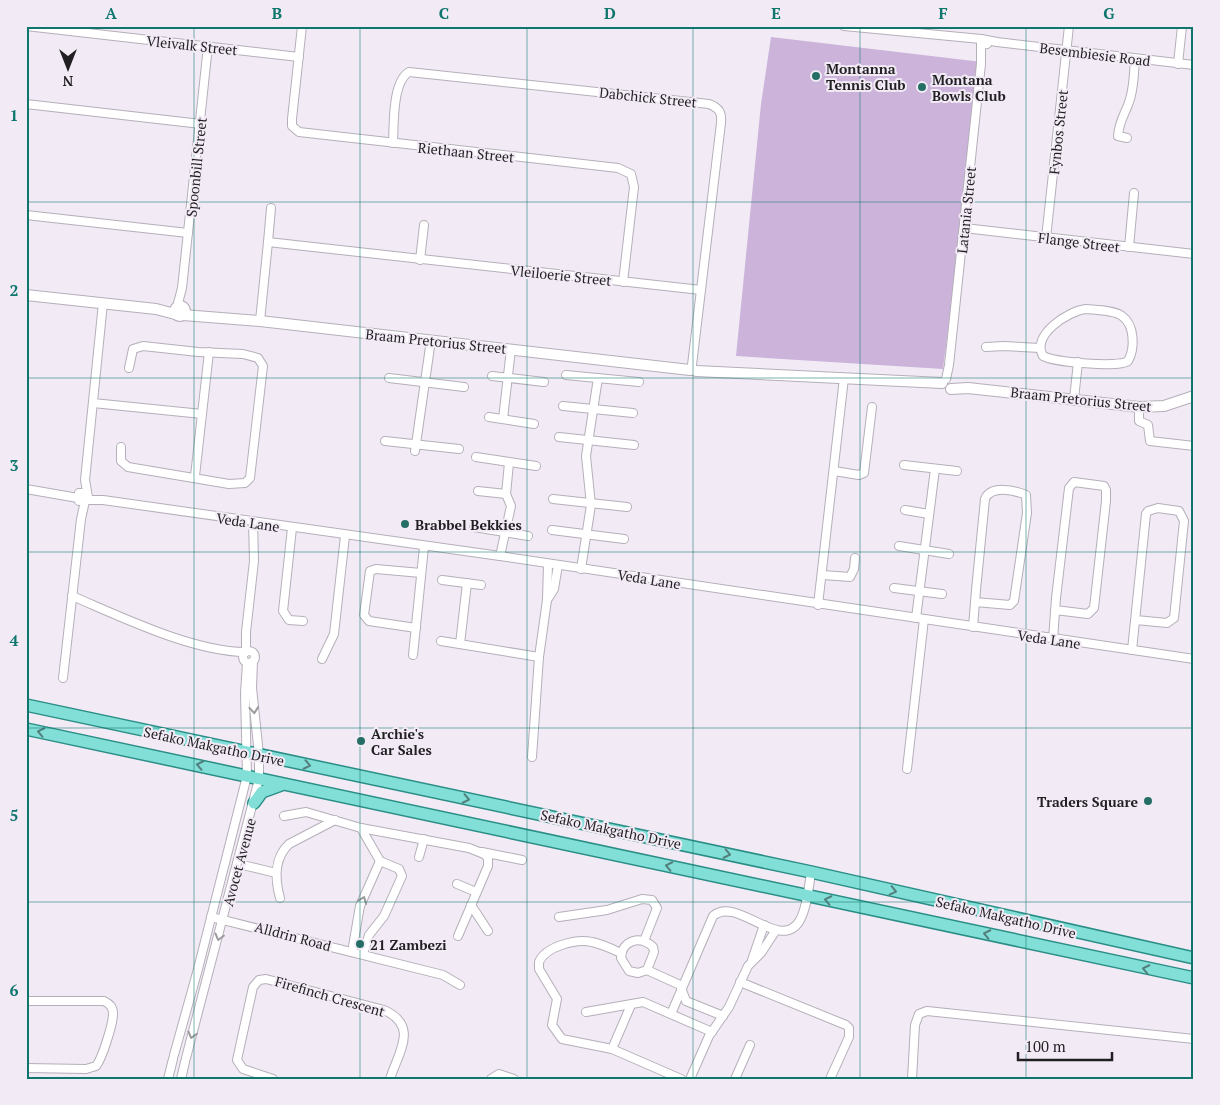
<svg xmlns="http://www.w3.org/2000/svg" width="1220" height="1105" font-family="'PT Serif',serif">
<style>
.green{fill:#cbb3da}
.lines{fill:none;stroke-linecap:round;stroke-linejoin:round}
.street-casing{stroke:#b5afb9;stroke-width:10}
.secondary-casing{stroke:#b5afb9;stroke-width:12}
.primary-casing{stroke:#2a8e86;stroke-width:14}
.street{stroke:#fff;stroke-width:8}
.secondary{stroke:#fff;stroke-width:10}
.primary{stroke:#82dfd7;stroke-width:11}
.oneway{stroke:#9c9a9c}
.oneway2{stroke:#527f7d}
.grid{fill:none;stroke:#0f766e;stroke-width:1;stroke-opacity:0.55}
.poi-dot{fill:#256e66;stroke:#f2ebf6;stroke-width:2}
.labels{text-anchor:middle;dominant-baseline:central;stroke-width:4;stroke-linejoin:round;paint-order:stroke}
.street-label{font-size:14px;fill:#221f23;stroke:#f2ebf6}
.poi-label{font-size:14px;font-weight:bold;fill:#221f23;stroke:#f2ebf6;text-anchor:start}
.neatline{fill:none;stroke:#0f766e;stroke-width:2}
.grid-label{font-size:16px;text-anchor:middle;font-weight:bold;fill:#0f766e}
</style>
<rect width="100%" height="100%" fill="#f2ebf6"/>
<path class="green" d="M 771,37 L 982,62 L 943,369 L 736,356 L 761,104 Z"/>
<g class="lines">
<g class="street-casing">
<g id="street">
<path d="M 26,26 L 299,57"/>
<path d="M 302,26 L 292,119 L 292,126 L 299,132 L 618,168 L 631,174 L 634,187 L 623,282"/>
<path d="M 844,26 L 981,39"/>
<path d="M 987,40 L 987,44 L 981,45 L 981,39 L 997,42 L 1194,65"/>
<path d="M 1178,64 L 1182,26"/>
<path d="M 26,104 L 201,124"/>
<path d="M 1127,138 L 1118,136 C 1119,120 1126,113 1130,99 C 1134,86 1134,72 1135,59"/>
<path d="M 393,143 C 394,125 392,82 409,72 L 709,104 C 719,108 722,112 721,123 L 692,365"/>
<path d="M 26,215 L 188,233"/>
<path d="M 964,228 L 1194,254"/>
<path d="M 1046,238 L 1069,26"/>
<path d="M 268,242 L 271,208"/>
<path d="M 1129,247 L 1134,193"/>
<path d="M 420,260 L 424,225"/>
<path d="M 177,307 L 182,288 L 208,46"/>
<path d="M 1086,309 C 1095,310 1114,310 1122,316 C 1135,325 1135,349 1128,361 C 1119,368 1054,362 1043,356 C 1031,335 1068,311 1086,309 Z"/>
<path d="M 260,321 L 268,242 L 701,290"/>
<path d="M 986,347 L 1004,346 L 1040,348"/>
<path d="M 566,375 L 639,382"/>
<path d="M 492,376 L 544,382"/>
<path d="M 389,378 L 464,387"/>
<path d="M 946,379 L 949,365 L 981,64 L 981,45"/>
<path d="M 1074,399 L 1078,362"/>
<path d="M 93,403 L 202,414"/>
<path d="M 563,406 L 633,413"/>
<path d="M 1139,407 L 1139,421 L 1148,425 L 1150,441 L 1194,446"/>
<path d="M 489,417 L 534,424"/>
<path d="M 503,419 L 511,349"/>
<path d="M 559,437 L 634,445"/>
<path d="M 385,441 L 459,449"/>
<path d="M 121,447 L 121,461 L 128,467 L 229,484 L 245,483 L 250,478 L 263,366 L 258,358 L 243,354 L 198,352 L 143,346 L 133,349 L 129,368"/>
<path d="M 415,451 L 431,340"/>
<path d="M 476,457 L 536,466"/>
<path d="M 904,465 L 957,471"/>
<path d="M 834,471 L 859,475 L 864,473 L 872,407"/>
<path d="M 195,476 L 209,352"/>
<path d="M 26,489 L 78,498"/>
<path d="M 478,491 L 506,494"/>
<path d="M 86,493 L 79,493 L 79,501 L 85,501 L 88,497 L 85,480 L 103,303"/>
<path d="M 553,499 L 627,507"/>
<path d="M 86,500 L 103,500 L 500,556 L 1194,659"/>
<path d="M 905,510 L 929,514"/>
<path d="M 474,527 L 528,536"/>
<path d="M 292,528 L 283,611 L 289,620 L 303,621"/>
<path d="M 552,530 L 624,539"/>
<path d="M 899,546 L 949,554"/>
<path d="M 500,556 L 511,506 L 506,494 L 509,463"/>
<path d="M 581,569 L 591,505 L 586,456 L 598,378"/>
<path d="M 823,575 L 850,577 L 854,569 L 855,558"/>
<path d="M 442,580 L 481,585"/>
<path d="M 894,588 L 942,594"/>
<path d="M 72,596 C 122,617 191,651 245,652"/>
<path d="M 547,600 L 554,589 L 558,565"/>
<path d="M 818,605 L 844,378"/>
<path d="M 916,618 L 935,469"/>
<path d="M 973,627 C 974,615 975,603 976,590 L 985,499 C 991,485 1014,490 1026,495 L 1027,513 L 1014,601 L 1010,605 L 975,602"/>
<path d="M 416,628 L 369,621 L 364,615 L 370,571 L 376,569 L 421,573"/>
<path d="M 1053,640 L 1056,598 L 1069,488 L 1074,482 L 1104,486 L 1106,490 L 1106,501 L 1094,608 L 1088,614 L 1055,610"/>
<path d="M 441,641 L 539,657"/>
<path d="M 460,644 L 467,583"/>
<path d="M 1132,650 L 1146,514 L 1148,511 L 1158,508 L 1179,511 L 1184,521 L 1174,618 L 1167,623 L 1136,620"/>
<circle cx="249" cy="657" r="6"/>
<path d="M 246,652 L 246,632 L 254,561 L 253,522"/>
<path d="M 413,655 L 424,547"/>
<path d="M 322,659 L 334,634 L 345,536"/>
<path d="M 63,678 L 81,519 L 85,501"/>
<path d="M 532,757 L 539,657 L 547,600 L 548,564"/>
<path d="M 907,769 L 924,619"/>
<path d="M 284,816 L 306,812 L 361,828 L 469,848 L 484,854 L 488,858 L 488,866 L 458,936"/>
<path d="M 361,828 L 380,861 L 399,869 L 402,876 L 384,916 L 369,935 L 363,954"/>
<path d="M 482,852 L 522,860"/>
<path d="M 419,857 L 424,839"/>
<path d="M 247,866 L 276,873"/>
<path d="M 457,884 L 476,892"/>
<path d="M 280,898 C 275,880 274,858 289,844 L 335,820"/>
<path d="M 471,905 L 488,931"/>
<path d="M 211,917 L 443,975 L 460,985"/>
<path d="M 559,917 L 607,910 L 642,899 L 652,900 L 657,908 L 644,941"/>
<path d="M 352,952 L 360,906 L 380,861"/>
<path d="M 752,960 L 764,925"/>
<path d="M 647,970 L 654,952 L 653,947 C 640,935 622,940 621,958 L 629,971 L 638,973 L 647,970 L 680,985 L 686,1001 L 723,1016"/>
<path d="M 740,982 L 846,1025 L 849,1028 L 849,1037 L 830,1079"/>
<path d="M 26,1001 L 104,1001 C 110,1004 113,1007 113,1014 C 113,1024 102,1059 96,1066 L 86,1069 L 26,1068"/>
<path d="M 631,1005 L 612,1049 L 681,1079"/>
<path d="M 586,1012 L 643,1002 L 712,1032"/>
<path d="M 671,1014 L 713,916 C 737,895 781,954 800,920 C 807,907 809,887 811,872"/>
<path d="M 612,1049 L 562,1039 L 552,1025 L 557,999 L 539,969 L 539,962 C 545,947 576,938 592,942 C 602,944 612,949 621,953"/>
<path d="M 174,1055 L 198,969 L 247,776 L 245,693 L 247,663"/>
<path d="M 186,1058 L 259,779 L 259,755 L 252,688 L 253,661"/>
<path d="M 168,1079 L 173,1059"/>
<path d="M 181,1079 L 185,1062"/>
<path d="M 273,1079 L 243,1069 L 237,1060 L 253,987 L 259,980 L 266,979 L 384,1010 C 419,1026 399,1051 390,1079"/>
<path d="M 491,1079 L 499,1074 L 514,1079"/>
<path d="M 690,1079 L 709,1036 L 729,1007 L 748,966 L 761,953 L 776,930"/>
<path d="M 735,1079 L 750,1045"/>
<path d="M 912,1079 L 915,1025 L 919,1014 L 927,1011 L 1194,1039"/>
</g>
</g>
<g class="secondary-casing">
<g id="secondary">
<path d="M 26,295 L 156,309 L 175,314"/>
<circle cx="180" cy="311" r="5"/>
<path d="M 183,315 L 260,321 L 690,370"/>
<path d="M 696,371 L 942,383"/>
<path d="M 951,389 L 968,388 L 1139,407 L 1164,406 L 1194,396"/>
</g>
</g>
<g class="primary-casing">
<g id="primary">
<path d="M 26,705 L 811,872 L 1194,958"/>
<path d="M 26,729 L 1194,978"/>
<path d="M 254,803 L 262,792 L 281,785"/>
</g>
</g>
<use href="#street" class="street"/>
<use href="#secondary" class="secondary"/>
<use href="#primary" class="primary"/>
</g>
<defs><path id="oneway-chevron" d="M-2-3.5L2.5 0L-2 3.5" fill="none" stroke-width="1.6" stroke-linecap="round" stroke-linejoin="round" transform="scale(1.25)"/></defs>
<g class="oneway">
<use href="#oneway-chevron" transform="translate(254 710) rotate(85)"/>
<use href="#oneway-chevron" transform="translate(363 900) rotate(-68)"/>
<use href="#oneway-chevron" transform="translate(219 937) rotate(105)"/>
<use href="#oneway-chevron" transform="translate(192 1035) rotate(105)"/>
</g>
<g class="oneway2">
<use href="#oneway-chevron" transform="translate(41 732) rotate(-168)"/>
<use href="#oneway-chevron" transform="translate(200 765) rotate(-168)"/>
<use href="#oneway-chevron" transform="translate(307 765) rotate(12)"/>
<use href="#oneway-chevron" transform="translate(466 799) rotate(12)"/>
<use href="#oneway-chevron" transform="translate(727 854) rotate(12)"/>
<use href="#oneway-chevron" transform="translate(669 866) rotate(-168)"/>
<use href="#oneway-chevron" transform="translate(893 891) rotate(13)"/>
<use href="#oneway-chevron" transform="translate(828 900) rotate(-168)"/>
<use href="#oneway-chevron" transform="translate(987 934) rotate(-168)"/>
<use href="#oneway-chevron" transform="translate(1146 969) rotate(-168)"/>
</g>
<path class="grid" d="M 194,26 L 194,1079M 360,26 L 360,1079M 527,26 L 527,1079M 693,26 L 693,1079M 860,26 L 860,1079M 1026,26 L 1026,1079M 26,202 L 1194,202M 26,378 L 1194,378M 26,552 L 1194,552M 26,728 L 1194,728M 26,902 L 1194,902"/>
<g class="poi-dot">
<circle cx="816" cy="76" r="5"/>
<circle cx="922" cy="87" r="5"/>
<circle cx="405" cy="524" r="5"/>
<circle cx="361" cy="741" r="5"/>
<circle cx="1148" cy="801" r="5"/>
<circle cx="360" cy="944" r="5"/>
</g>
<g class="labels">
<g class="street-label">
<text transform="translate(192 45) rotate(6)">Vleivalk Street</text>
<text transform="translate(1095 54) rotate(7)">Besembiesie Road</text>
<text transform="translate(648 97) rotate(6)">Dabchick Street</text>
<text transform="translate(1058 132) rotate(-84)">Fynbos Street</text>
<text transform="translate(466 152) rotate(6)">Riethaan Street</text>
<text transform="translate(196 167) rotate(-84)">Spoonbill Street</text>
<text transform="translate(966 210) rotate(-84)">Latania Street</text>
<text transform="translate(1079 242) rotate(7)">Flange Street</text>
<text transform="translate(561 275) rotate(6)">Vleiloerie Street</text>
<text transform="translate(436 341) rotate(6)">Braam Pretorius Street</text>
<text transform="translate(1081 399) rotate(6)">Braam Pretorius Street</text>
<text transform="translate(248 522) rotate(8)">Veda Lane</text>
<text transform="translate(649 579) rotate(9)">Veda Lane</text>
<text transform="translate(1049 639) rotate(8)">Veda Lane</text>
<text transform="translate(214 746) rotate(12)">Sefako Makgatho Drive</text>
<text transform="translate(611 829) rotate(12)">Sefako Makgatho Drive</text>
<text transform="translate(239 862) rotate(-75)">Avocet Avenue</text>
<text transform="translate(1006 917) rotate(13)">Sefako Makgatho Drive</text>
<text transform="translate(293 936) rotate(15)">Alldrin Road</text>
<text transform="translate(330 996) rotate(16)">Firefinch Crescent</text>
</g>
<g class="poi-label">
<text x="826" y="68">Montanna<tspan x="826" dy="16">Tennis Club</tspan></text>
<text x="932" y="79">Montana<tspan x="932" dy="16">Bowls Club</tspan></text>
<text x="415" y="524">Brabbel Bekkies</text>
<text x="371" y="733">Archie's<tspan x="371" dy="16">Car Sales</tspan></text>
<text x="1138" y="801" text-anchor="end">Traders Square</text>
<text x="370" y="944">21 Zambezi</text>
</g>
</g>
<rect width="1220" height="1105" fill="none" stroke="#f2ebf6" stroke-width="55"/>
<g transform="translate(68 68) rotate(180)" stroke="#f2ebf6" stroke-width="4" paint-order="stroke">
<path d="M0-4L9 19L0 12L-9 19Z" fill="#221f23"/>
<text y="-8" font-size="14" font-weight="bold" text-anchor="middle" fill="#221f23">N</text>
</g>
<path d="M1018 1052v8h94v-8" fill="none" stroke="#221f23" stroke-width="2.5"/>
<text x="1025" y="1052" font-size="15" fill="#221f23" stroke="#f2ebf6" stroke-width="4" paint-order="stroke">100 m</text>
<rect x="28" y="28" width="1164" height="1050" class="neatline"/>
<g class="grid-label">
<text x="111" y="19">A</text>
<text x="277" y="19">B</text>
<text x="444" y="19">C</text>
<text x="610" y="19">D</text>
<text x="776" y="19">E</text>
<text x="943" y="19">F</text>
<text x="1109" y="19">G</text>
<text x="14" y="121">1</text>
<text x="14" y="296">2</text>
<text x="14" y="471">3</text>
<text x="14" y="646">4</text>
<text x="14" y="821">5</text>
<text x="14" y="996">6</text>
</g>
</svg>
